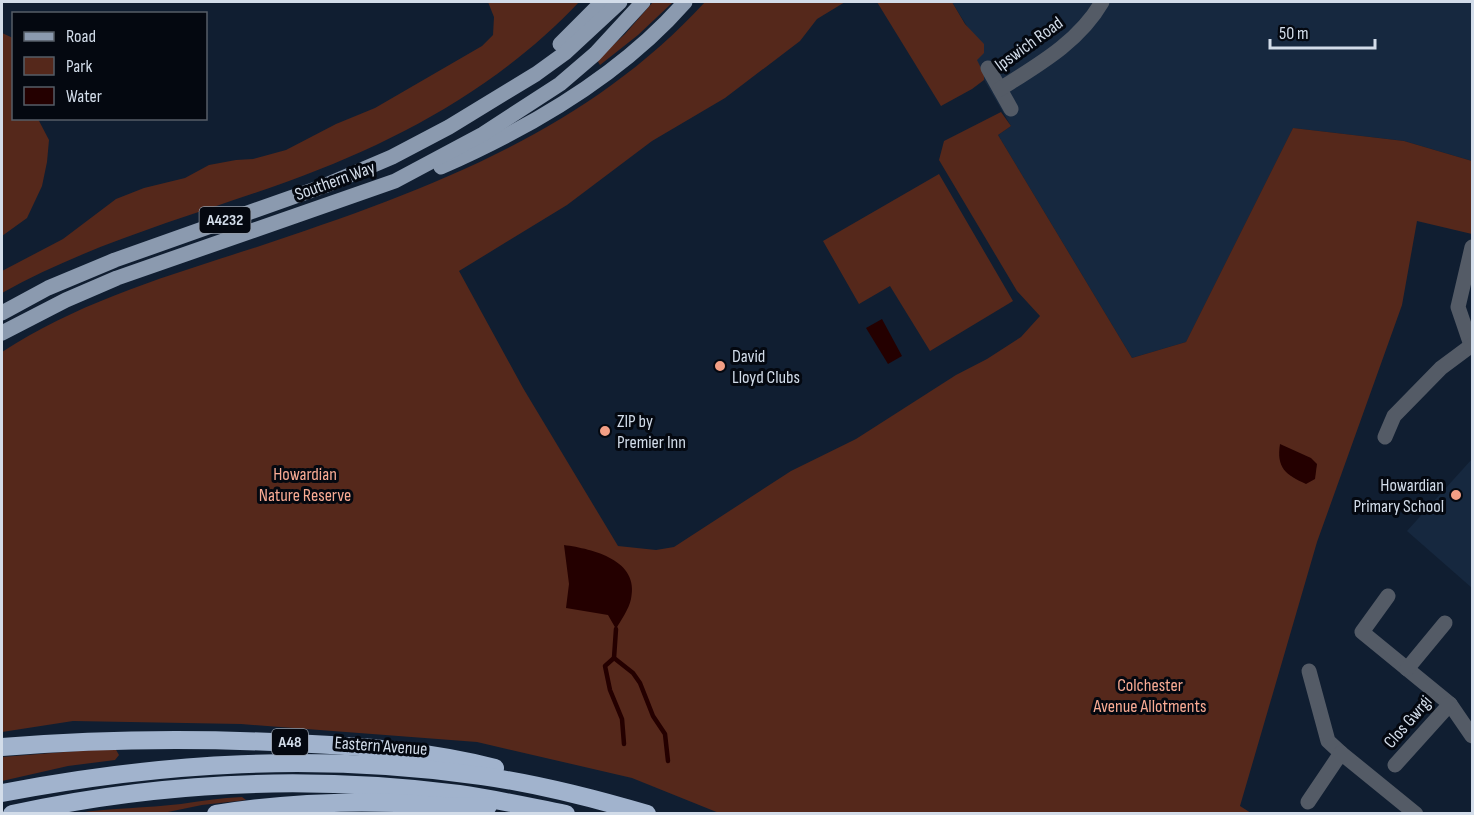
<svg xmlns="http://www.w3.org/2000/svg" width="1474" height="815" font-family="'Sofia Sans Condensed',sans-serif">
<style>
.built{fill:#16283f}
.green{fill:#55281b}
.water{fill:#240000}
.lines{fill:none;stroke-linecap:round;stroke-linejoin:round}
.stream{stroke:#240000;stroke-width:4.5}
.minor{stroke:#545b66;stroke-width:15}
.major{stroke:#8b9aaf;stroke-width:15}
.highway{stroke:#a1b3cd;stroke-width:18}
.poi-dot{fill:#f39f85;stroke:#040810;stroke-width:2}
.labels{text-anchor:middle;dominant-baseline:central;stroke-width:6;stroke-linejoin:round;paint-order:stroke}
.shield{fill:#040810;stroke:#949ca8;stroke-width:1.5}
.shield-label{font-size:16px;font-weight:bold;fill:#d2dce9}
.street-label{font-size:18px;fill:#d2dce9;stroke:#040810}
.poi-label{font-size:18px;fill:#d2dce9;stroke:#040810;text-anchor:start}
.park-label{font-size:18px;fill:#f8aa93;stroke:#040810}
</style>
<rect width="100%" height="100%" fill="#101e31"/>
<g class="built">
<path d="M 952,2 L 1472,2 L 1472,161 L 1404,141 L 1293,128 L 1186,342 L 1132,358 L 998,135 L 1011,126 L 969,54 L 980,47 Z"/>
<path d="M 1472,459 L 1472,588 L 1407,531 Z"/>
</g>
<g class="green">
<path d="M 488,2 L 579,2 C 499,87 397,142 289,181 C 192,216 91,243 2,293 L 2,271 L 63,239 L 116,199 L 144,188 L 185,178 L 209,165 L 236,160 L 253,159 L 286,150 L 336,124 L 375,108 L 482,46 L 493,35 L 494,17 Z"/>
<path d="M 653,2 L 673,2 L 638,35 L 600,65 L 597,60 L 625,34 Z"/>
<path d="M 705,2 L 845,2 L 817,19 L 800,41 L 725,98 L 652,141 L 567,205 L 459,271 L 523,388 L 618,546 L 656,550 L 674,547 L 791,471 L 856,439 L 956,375 L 987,359 L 1021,337 L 1040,316 L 1017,291 L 939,160 L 944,141 L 1001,112 L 1011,126 L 998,135 L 1132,358 L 1186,342 L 1293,128 L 1404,141 L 1472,161 L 1472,234 L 1417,221 L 1402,305 L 1317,542 L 1240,806 L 1251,813 L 719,813 L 632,778 L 477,742 L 241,724 L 73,721 L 2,732 L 2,352 C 78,302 170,275 257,247 C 422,192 584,134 705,2 Z"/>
<path d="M 877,2 L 952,2 L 965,24 L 984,44 L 984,53 L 977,60 L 984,74 L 984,80 L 972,89 L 941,106 Z"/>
<path d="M 2,33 L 13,38 L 14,118 L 38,119 L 49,140 L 47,162 L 42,186 L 27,218 L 2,236 Z"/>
<path d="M 939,174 L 1013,301 L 930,351 L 890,286 L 859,304 L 823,241 Z"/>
<path d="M 115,748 L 119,755 L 115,760 L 68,766 L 2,781 L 2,757 Z"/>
<path d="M 242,797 L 246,800 L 202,805 L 163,813 L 77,813 C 112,808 146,808 181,804 C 201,801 221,798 242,797 Z"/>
</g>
<g class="water">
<path d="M 882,319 L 902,356 L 888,364 L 866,328 Z"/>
<path d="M 1280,444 L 1311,458 L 1317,464 L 1315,479 L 1306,484 C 1286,475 1276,468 1280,444 Z"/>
<path d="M 564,545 C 593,549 640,560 631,599 C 629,609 621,620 616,629 L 608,615 L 566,608 L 569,584 Z"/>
</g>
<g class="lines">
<g class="stream">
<path d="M 616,629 L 614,658 L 633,673 L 640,683 L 653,716 L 665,734 L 668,761"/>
<path d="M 614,658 L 605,666 L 610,690 L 622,719 L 624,744"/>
</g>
<g class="minor">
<path d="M 988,68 L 1011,109"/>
<path d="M 1000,89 C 1038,65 1079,42 1102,2"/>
<path d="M 1471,345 L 1458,307 L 1472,247"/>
<path d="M 1385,437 L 1394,416 L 1441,368 L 1472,345"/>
<path d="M 1388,596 L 1362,632 L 1450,704 L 1472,736"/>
<path d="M 1407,669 L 1445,623"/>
<path d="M 1309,671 L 1328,741 L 1341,753"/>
<path d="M 1395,765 L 1450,704"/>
<path d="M 1308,802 L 1341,753 L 1416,814"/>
</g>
<g class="major">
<path d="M 560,44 L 602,2"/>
<path d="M 441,167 C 530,128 621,75 685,2"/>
<path d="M 2,313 L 48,288 L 115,260 L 324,186 L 392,157 L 449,127 L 536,74 L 565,53 L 620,2"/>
<path d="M 2,333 L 66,300 L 117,278 L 395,181 L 483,134 L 560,84 L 595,54 L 643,2"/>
</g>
<g class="highway">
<path d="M 2,747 C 99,739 195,738 292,743 C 361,746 429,751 495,768"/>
<path d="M 2,793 C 164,762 318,753 482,776 C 538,784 593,798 647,814"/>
<path d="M 12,814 C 158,782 310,775 459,794 C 495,799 530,807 566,814"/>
<path d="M 216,814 C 276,804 335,801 396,803 C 427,804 457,809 488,806"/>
</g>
</g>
<g class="poi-dot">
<circle cx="720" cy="366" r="6"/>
<circle cx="605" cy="431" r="6"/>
<circle cx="1456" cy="495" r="6"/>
</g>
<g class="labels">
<g class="shield">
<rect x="199.5" y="207" width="51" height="26" rx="4.5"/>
<rect x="272" y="729" width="36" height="26" rx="4.5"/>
</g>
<g class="shield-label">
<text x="225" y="220">A4232</text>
<text x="290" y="742">A48</text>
</g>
<g class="street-label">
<text transform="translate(1029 44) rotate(-36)">Ipswich Road</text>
<text transform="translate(335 181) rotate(-20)">Southern Way</text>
<text transform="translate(1408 722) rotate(-49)">Clos Gwrgi</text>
<text transform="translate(381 746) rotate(4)">Eastern Avenue</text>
</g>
<g class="poi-label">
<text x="732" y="356">David<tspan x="732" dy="21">Lloyd Clubs</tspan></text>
<text x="617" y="421">ZIP by<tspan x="617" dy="21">Premier Inn</tspan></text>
<text x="1444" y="485" text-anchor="end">Howardian<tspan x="1444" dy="21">Primary School</tspan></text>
</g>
<g class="park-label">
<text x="305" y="474">Howardian<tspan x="305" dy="21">Nature Reserve</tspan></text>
<text x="1150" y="685">Colchester<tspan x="1150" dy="21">Avenue Allotments</tspan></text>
</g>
</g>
<rect width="1474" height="815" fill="none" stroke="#d2dce9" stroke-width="6"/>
<rect x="12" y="12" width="195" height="108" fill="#040810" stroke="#565d67" stroke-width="1.5"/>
<rect x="24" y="32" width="30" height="9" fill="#8b9aaf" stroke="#565d67" stroke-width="1.5"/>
<text x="66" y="42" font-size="18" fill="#d2dce9">Road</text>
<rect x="24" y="57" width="30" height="18" fill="#55281b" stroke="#565d67" stroke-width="1.5"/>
<text x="66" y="72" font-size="18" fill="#d2dce9">Park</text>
<rect x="24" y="87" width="30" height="18" fill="#240000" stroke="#565d67" stroke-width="1.5"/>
<text x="66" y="102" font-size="18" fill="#d2dce9">Water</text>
<path d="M1270 39v9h105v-9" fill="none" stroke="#d2dce9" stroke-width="3"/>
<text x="1279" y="39" font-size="18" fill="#d2dce9" stroke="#040810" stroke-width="4.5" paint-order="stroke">50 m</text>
</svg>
